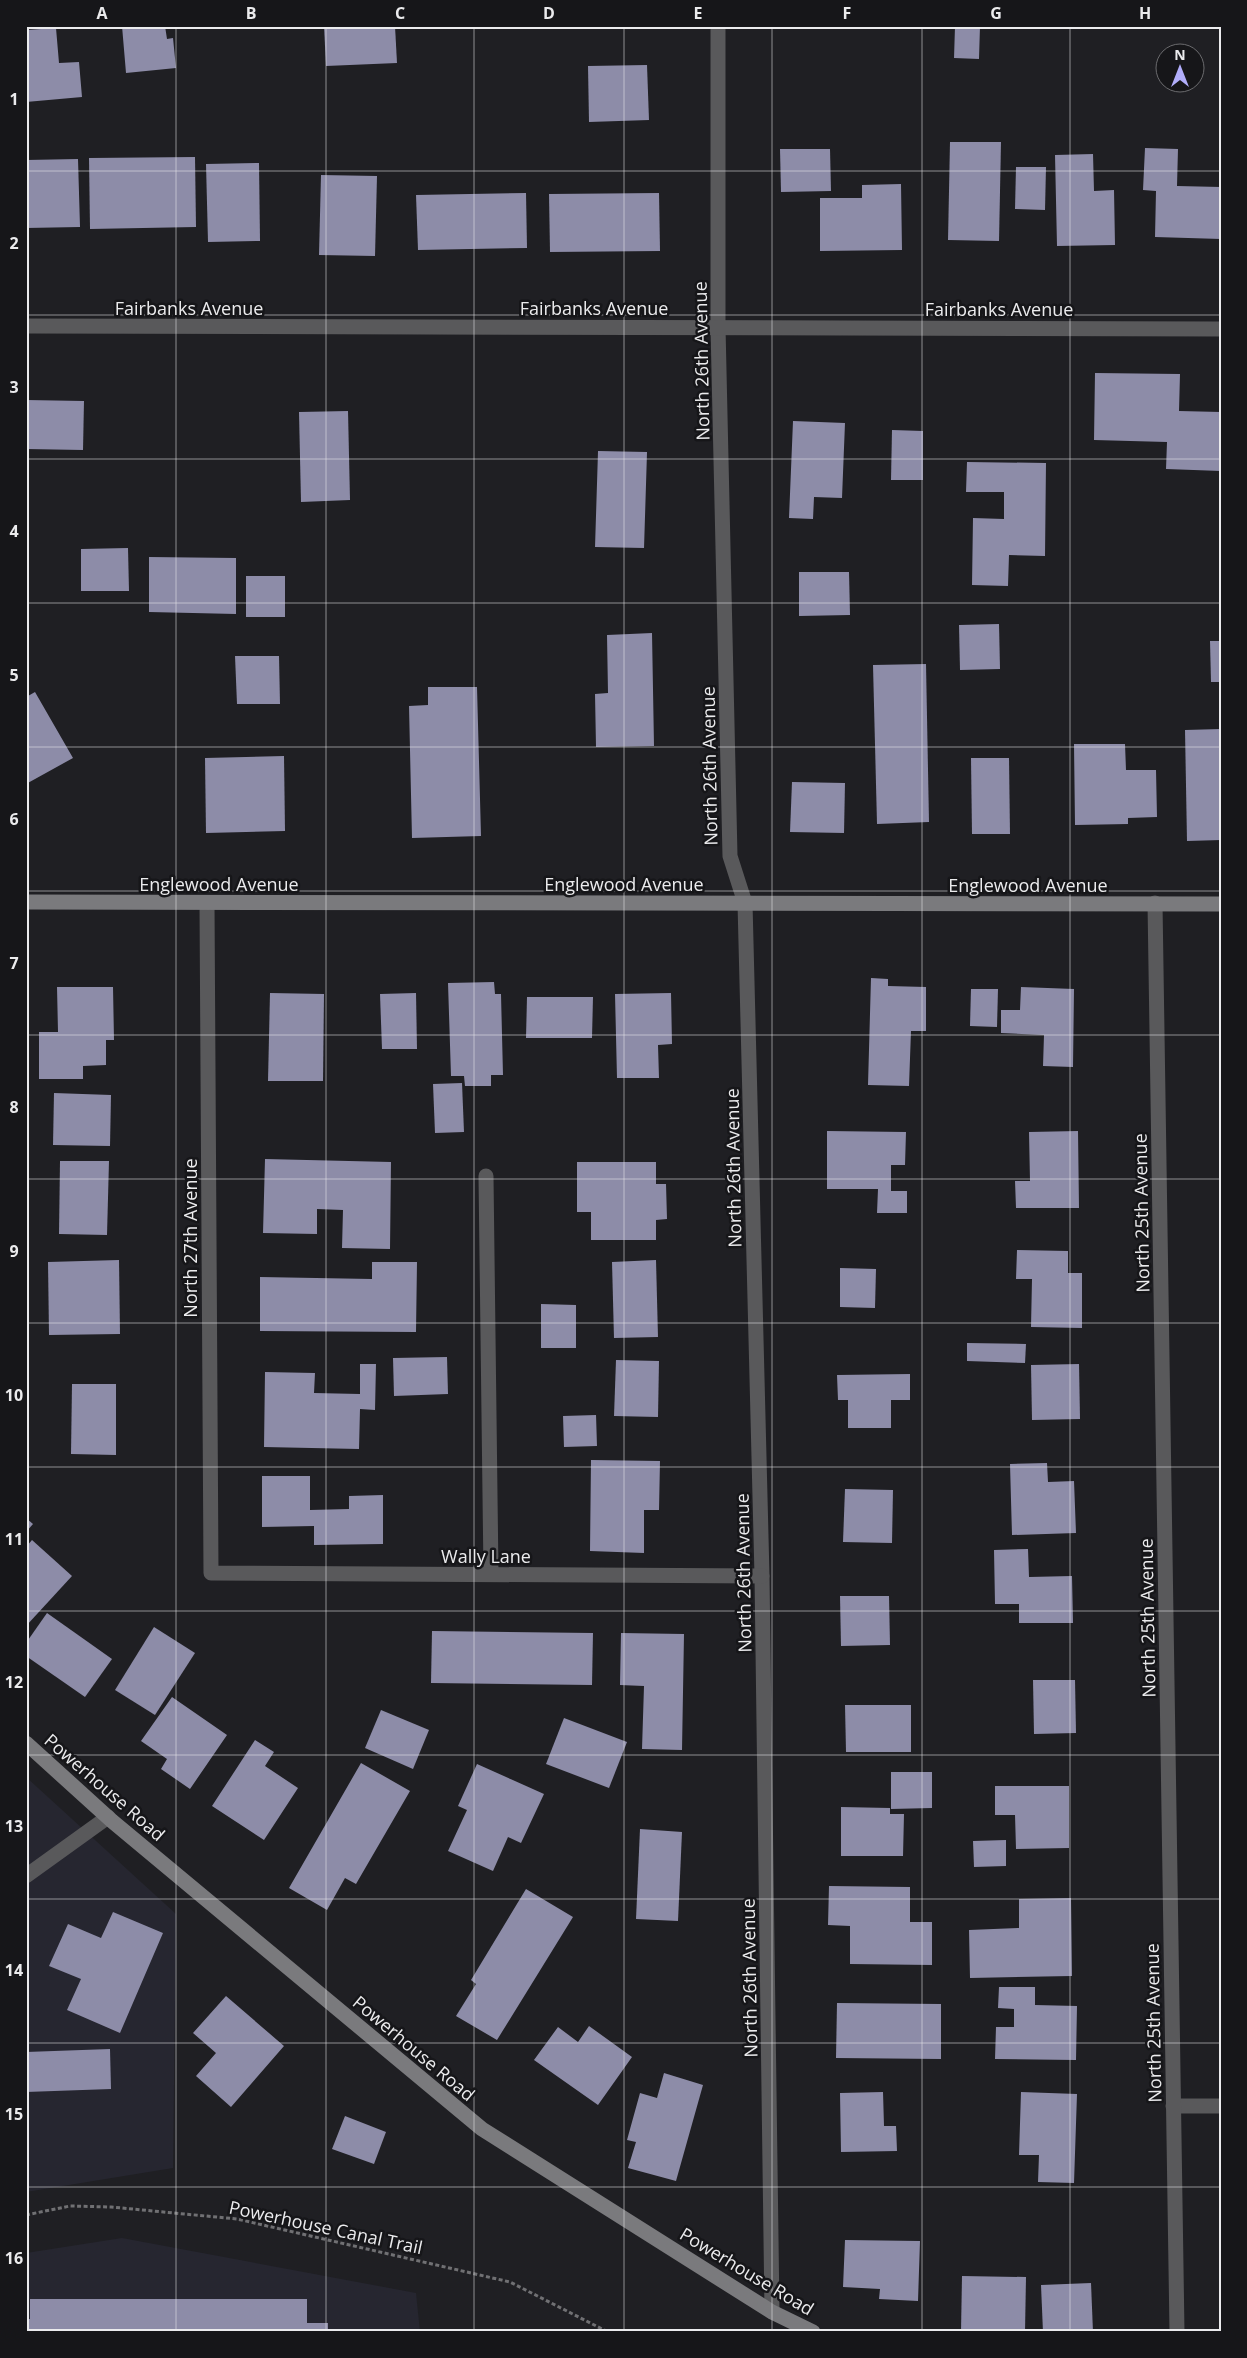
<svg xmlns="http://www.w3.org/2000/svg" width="1247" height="2358" font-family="'Open Sans',sans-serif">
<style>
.built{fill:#262630}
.building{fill:#8d8ca8}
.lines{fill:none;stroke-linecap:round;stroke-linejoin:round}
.path{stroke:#707073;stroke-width:3;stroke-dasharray:4 2.5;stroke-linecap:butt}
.lane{stroke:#59595b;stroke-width:15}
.street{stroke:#59595b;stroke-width:15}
.secondary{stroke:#7a7a7d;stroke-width:15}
.grid{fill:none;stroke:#ebebed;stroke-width:1;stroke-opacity:0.55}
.labels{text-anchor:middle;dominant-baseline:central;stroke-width:5;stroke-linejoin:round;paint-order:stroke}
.street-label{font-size:18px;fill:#ebebed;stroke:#161619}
.neatline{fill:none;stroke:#ebebed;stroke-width:2}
.grid-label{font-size:16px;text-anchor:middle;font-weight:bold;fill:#ebebed}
</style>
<rect width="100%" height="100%" fill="#1f1f23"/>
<g class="built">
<path d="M 26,1777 L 176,1914 L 173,2168 L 26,2192 Z"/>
<path d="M 122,2238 L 416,2293 L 420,2332 L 26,2332 L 26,2253 Z"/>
</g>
<g class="building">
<path d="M 122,26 L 165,26 L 167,39 L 173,38 L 176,68 L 126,73 Z"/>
<path d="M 324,26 L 395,26 L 397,63 L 326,66 Z"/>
<path d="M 955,26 L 980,26 L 979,59 L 954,58 Z"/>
<path d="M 56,28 L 59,63 L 79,62 L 82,97 L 26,102 L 26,30 Z"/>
<path d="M 647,65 L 649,120 L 589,122 L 588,66 Z"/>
<path d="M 950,142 L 1001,142 L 999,241 L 948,240 Z"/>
<path d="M 1145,148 L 1178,149 L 1177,186 L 1221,187 L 1221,239 L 1155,237 L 1156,191 L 1143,190 Z"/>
<path d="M 780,149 L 830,149 L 831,191 L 781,192 Z"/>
<path d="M 1093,154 L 1094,191 L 1114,190 L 1115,245 L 1057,246 L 1055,155 Z"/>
<path d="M 195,157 L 196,227 L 90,229 L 89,158 Z"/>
<path d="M 78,159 L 80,227 L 26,228 L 26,160 Z"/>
<path d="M 259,163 L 260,241 L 208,242 L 206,164 Z"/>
<path d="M 1016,167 L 1046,167 L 1045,210 L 1015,209 Z"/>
<path d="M 321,175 L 377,176 L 375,256 L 319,255 Z"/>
<path d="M 901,184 L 902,250 L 820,251 L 820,198 L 862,198 L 862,185 Z"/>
<path d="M 526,193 L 527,248 L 418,250 L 416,195 Z"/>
<path d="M 659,193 L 660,251 L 550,252 L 549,194 Z"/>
<path d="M 1095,373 L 1180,374 L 1179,411 L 1221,412 L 1221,471 L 1166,469 L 1167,442 L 1094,440 Z"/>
<path d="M 26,400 L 84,401 L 83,450 L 26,449 Z"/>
<path d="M 348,411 L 350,500 L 301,502 L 299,412 Z"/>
<path d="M 793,421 L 845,423 L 842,498 L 814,497 L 813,519 L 789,518 Z"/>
<path d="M 892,430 L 923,431 L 923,480 L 891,480 Z"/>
<path d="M 598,451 L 647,452 L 644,548 L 595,547 Z"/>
<path d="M 967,462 L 1046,463 L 1045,556 L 1009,555 L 1008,586 L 972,585 L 973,518 L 1004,519 L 1004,492 L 966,492 Z"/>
<path d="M 128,548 L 129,591 L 81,591 L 81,549 Z"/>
<path d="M 149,557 L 236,558 L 236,614 L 149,612 Z"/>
<path d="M 799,572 L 849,572 L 850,615 L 799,616 Z"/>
<rect x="246" y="576" width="39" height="41"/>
<path d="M 999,624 L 1000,669 L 960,670 L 959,625 Z"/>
<path d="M 652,633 L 654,746 L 596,747 L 595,694 L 608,693 L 607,635 Z"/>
<path d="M 1210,641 L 1221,641 L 1221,682 L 1211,682 Z"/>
<path d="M 235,656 L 279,656 L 280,704 L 237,704 Z"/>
<path d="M 926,664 L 929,822 L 877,824 L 873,665 Z"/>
<path d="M 428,687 L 477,687 L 481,836 L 412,838 L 409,706 L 428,705 Z"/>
<path d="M 26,692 L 28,696 L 35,692 L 73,758 L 26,784 Z"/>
<path d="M 1221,729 L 1221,840 L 1187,841 L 1185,730 Z"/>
<path d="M 1074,744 L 1125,744 L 1126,770 L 1156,770 L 1157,817 L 1128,818 L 1128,824 L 1075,825 Z"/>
<path d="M 284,756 L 285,831 L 206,833 L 205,758 Z"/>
<path d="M 971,758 L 1009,758 L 1010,834 L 972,834 Z"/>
<path d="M 792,782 L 845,783 L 844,833 L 790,832 Z"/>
<path d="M 871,978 L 888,979 L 888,986 L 926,987 L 926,1031 L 911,1031 L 909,1086 L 868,1085 Z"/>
<path d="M 494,982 L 495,994 L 501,994 L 503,1075 L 491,1075 L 491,1086 L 465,1086 L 464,1076 L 451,1076 L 448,983 Z"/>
<path d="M 57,987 L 113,987 L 114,1040 L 106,1040 L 106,1065 L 83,1066 L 83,1079 L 39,1079 L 39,1032 L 58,1032 Z"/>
<path d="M 1021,987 L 1074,989 L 1073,1067 L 1043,1066 L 1044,1035 L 1001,1033 L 1001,1010 L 1020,1010 Z"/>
<path d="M 971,989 L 998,989 L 997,1027 L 970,1026 Z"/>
<path d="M 270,993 L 324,994 L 323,1081 L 268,1081 Z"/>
<path d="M 416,993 L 417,1049 L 382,1049 L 380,994 Z"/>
<path d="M 671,993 L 672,1044 L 658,1045 L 659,1078 L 617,1078 L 615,994 Z"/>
<path d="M 527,997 L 593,997 L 592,1038 L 526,1038 Z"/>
<path d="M 462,1083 L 464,1132 L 435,1133 L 433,1084 Z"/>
<path d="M 54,1093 L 111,1095 L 110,1146 L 53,1145 Z"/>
<path d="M 827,1131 L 906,1132 L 905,1165 L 891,1165 L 891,1191 L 907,1191 L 907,1213 L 877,1213 L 878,1189 L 827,1189 Z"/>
<path d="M 1078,1131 L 1079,1208 L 1016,1208 L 1015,1181 L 1030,1181 L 1029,1132 Z"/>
<path d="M 265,1159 L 391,1162 L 390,1249 L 342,1248 L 343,1210 L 317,1209 L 317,1234 L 263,1233 Z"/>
<path d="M 60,1161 L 109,1161 L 107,1235 L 59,1234 Z"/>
<path d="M 577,1162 L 656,1162 L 656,1184 L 666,1184 L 667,1219 L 656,1220 L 656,1240 L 591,1240 L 591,1212 L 577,1212 Z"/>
<path d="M 1017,1250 L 1068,1251 L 1068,1273 L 1082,1273 L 1082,1328 L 1031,1327 L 1032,1279 L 1016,1279 Z"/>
<path d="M 119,1260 L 120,1334 L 49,1335 L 48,1262 Z"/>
<path d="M 656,1260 L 658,1337 L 614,1338 L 612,1262 Z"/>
<path d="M 372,1262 L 417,1262 L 416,1332 L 260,1331 L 260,1277 L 372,1279 Z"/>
<path d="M 840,1268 L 876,1269 L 875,1308 L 840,1307 Z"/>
<path d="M 541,1304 L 576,1305 L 576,1348 L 541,1348 Z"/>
<path d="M 967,1343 L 1026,1344 L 1025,1363 L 967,1361 Z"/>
<path d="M 447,1357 L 448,1394 L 394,1396 L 393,1358 Z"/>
<path d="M 616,1360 L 659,1361 L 658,1417 L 614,1416 Z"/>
<path d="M 360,1364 L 376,1364 L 375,1410 L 360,1409 L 359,1449 L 264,1447 L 265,1372 L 315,1373 L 314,1393 L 360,1394 Z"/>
<path d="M 1079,1364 L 1080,1419 L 1032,1420 L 1031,1365 Z"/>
<path d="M 910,1374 L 910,1400 L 891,1400 L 891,1428 L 848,1428 L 848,1400 L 838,1400 L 837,1375 Z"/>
<path d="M 72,1384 L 116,1384 L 116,1455 L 71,1454 Z"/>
<path d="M 596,1415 L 597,1446 L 564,1447 L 563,1416 Z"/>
<path d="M 591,1460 L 660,1461 L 659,1510 L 644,1510 L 644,1553 L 590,1551 Z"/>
<path d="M 1047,1463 L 1048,1482 L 1074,1481 L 1076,1533 L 1012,1535 L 1010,1464 Z"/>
<path d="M 262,1476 L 310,1476 L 310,1510 L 349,1509 L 349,1496 L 383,1495 L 383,1544 L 314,1545 L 314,1526 L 262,1527 Z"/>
<path d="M 845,1489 L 893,1490 L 892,1543 L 843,1542 Z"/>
<path d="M 26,1518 L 33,1524 L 26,1532 Z"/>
<path d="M 32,1540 L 72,1576 L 26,1626 L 26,1547 Z"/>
<path d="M 1028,1549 L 1029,1577 L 1072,1576 L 1073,1623 L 1019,1623 L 1019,1604 L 995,1604 L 994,1550 Z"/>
<path d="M 840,1596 L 889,1596 L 890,1645 L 841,1646 Z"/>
<path d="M 47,1613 L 112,1659 L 85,1697 L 26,1656 L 26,1643 Z"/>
<path d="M 154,1627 L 195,1653 L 155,1715 L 115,1690 Z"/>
<path d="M 432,1631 L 593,1633 L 592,1685 L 431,1683 Z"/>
<path d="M 621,1633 L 684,1634 L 682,1750 L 642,1749 L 644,1686 L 620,1685 Z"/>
<path d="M 1033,1680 L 1075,1680 L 1076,1733 L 1034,1734 Z"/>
<path d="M 172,1697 L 227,1735 L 190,1789 L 161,1769 L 167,1759 L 141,1741 Z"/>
<path d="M 845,1705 L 911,1705 L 911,1752 L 846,1752 Z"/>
<path d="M 381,1710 L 429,1730 L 413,1769 L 365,1748 Z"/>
<path d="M 564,1718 L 627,1742 L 609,1788 L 546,1764 Z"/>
<path d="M 255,1740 L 274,1752 L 265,1766 L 298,1788 L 264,1840 L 212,1806 Z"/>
<path d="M 361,1763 L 410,1791 L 356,1884 L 345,1878 L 327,1910 L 289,1888 Z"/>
<path d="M 477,1764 L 544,1794 L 521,1843 L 508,1837 L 493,1871 L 448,1851 L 467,1810 L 458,1806 Z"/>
<path d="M 891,1772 L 932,1772 L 932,1808 L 891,1809 Z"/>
<path d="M 995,1786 L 1069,1786 L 1069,1848 L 1016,1849 L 1015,1815 L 995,1815 Z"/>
<path d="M 841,1807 L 890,1808 L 890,1814 L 904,1814 L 903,1856 L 841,1856 Z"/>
<path d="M 640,1829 L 682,1832 L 678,1921 L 636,1919 Z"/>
<path d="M 1006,1840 L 1006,1866 L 974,1867 L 973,1841 Z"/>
<path d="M 829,1886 L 910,1887 L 910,1922 L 932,1922 L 932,1965 L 850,1964 L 850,1926 L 828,1925 Z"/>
<path d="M 526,1889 L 573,1917 L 497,2040 L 456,2016 L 476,1984 L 471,1980 Z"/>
<path d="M 1071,1898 L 1072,1976 L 970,1978 L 969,1930 L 1019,1928 L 1019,1899 Z"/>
<path d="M 113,1912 L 163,1933 L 120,2033 L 67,2010 L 81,1979 L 49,1966 L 68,1924 L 101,1938 Z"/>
<path d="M 999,1987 L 1035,1987 L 1035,2005 L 1077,2006 L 1076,2060 L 995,2059 L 996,2027 L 1014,2027 L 1014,2009 L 998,2008 Z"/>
<path d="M 226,1996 L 284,2046 L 231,2107 L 196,2076 L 216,2053 L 193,2033 Z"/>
<path d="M 837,2003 L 941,2004 L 941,2059 L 836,2058 Z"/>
<path d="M 589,2026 L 632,2057 L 598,2105 L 534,2060 L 558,2027 L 578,2042 Z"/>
<path d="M 110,2049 L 111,2089 L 26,2092 L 26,2052 Z"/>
<path d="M 664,2073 L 703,2085 L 676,2181 L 628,2168 L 636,2142 L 627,2140 L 640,2093 L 657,2098 Z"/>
<path d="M 883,2092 L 884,2126 L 896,2126 L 897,2151 L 841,2152 L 840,2093 Z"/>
<path d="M 1021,2092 L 1077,2094 L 1074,2183 L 1038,2182 L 1039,2155 L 1019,2155 Z"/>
<path d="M 345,2116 L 386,2132 L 374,2164 L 332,2149 Z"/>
<path d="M 845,2240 L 920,2241 L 918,2301 L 879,2299 L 880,2289 L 843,2287 Z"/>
<path d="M 962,2276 L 1026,2277 L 1025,2332 L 961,2332 Z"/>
<path d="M 1091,2283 L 1093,2332 L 1043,2332 L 1041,2285 Z"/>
<path d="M 30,2299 L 307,2299 L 307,2323 L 328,2323 L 328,2332 L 26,2332 L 26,2319 L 30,2319 Z"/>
</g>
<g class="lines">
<path class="path" d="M 26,2215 L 70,2206 L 111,2207 L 237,2219 L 510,2282 L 608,2332"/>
<g class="lane">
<path d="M 486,1176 L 491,1574"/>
<path d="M 26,1876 L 108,1817"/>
<path d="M 1173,2106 L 1221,2106"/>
</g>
<g class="street">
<path d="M 718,26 L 718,327 L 730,856 L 745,903 L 762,1576 L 772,2312"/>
<path d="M 26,326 L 1221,329"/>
<path d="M 207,903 L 211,1573 L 762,1576"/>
<path d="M 1155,903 L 1177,2332"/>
</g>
<g class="secondary">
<path d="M 26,902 L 1221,904"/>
<path d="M 26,1743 L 112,1821 L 482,2129 L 772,2312 L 813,2332"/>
</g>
</g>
<path class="grid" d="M 176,26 L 176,2332M 326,26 L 326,2332M 474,26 L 474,2332M 624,26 L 624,2332M 772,26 L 772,2332M 922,26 L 922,2332M 1070,26 L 1070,2332M 26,171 L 1221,171M 26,315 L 1221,315M 26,459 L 1221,459M 26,603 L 1221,603M 26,747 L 1221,747M 26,891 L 1221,891M 26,1035 L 1221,1035M 26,1179 L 1221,1179M 26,1323 L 1221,1323M 26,1467 L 1221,1467M 26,1611 L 1221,1611M 26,1755 L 1221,1755M 26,1899 L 1221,1899M 26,2043 L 1221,2043M 26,2187 L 1221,2187"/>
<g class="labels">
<g class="street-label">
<text x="189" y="308">Fairbanks Avenue</text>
<text x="594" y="308">Fairbanks Avenue</text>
<text x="999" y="309">Fairbanks Avenue</text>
<text transform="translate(701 361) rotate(-91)">North 26th Avenue</text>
<text transform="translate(709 766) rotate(-91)">North 26th Avenue</text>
<text x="219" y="884">Englewood Avenue</text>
<text x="624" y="884">Englewood Avenue</text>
<text x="1028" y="885">Englewood Avenue</text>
<text transform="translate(733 1168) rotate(-91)">North 26th Avenue</text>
<text transform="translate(1141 1213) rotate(-91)">North 25th Avenue</text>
<text transform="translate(190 1238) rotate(-90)">North 27th Avenue</text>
<text x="486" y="1556">Wally Lane</text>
<text transform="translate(743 1573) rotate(-91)">North 26th Avenue</text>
<text transform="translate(1147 1618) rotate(-91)">North 25th Avenue</text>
<text transform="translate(105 1787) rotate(41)">Powerhouse Road</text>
<text transform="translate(749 1978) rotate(-91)">North 26th Avenue</text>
<text transform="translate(1153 2023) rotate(-91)">North 25th Avenue</text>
<text transform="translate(414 2048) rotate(40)">Powerhouse Road</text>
<text transform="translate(326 2227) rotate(12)">Powerhouse Canal Trail</text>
<text transform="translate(747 2271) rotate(31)">Powerhouse Road</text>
</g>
</g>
<rect width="1247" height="2358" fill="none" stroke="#161619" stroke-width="55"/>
<g transform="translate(1180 68)"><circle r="24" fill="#161619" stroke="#6b6b6e"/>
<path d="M0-4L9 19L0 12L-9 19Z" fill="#b1adfa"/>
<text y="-8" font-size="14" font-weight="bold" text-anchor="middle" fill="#ebebed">N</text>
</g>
<rect x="28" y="28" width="1192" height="2302" class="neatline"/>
<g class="grid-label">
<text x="102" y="19">A</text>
<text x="251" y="19">B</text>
<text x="400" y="19">C</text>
<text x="549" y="19">D</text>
<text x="698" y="19">E</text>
<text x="847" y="19">F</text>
<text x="996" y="19">G</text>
<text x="1145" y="19">H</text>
<text x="14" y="105">1</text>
<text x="14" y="249">2</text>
<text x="14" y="393">3</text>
<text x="14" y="537">4</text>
<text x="14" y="681">5</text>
<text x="14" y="825">6</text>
<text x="14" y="969">7</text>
<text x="14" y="1113">8</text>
<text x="14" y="1257">9</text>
<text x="14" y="1401">10</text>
<text x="14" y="1545">11</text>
<text x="14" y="1688">12</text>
<text x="14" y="1832">13</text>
<text x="14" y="1976">14</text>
<text x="14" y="2120">15</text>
<text x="14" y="2264">16</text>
</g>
</svg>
